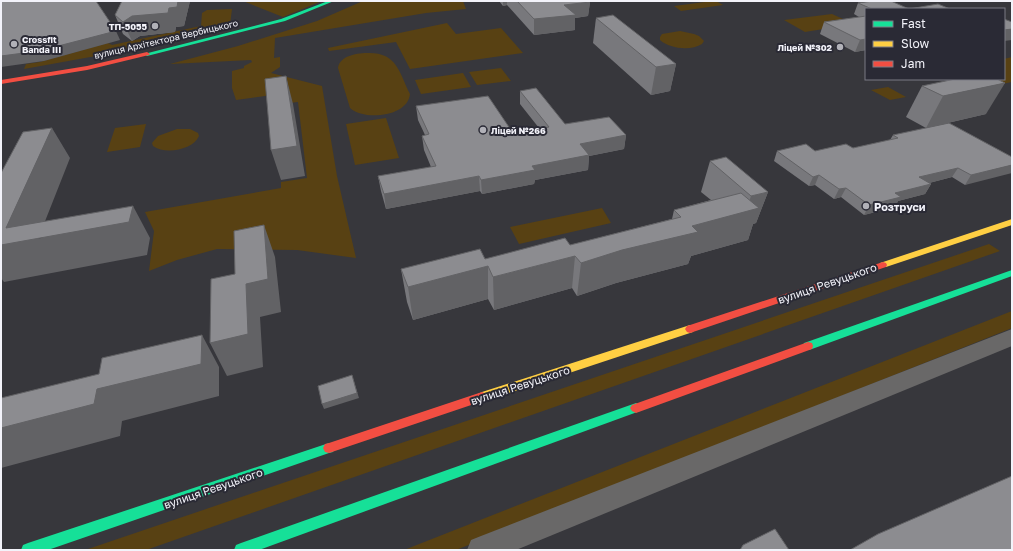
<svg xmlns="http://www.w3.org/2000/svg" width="1013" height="551" font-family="'Golos Text',sans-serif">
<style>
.green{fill:#584113}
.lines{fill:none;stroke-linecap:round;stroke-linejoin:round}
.street{fill:#696868;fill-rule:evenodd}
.fast{fill:#16e098;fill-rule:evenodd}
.slow{fill:#ffcf43;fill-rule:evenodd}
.jam{fill:#f24e42;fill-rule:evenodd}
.wall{fill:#78787c}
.shaded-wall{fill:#626265}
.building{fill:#8c8c90;stroke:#626265}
.poi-dot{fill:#b1b1b8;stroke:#2a2a35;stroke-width:1.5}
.labels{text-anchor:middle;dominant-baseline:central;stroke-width:4;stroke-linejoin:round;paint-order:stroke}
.far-poi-label{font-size:9px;font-weight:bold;fill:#f3f3fa;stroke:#2a2a35;text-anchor:end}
.far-street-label{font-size:9px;fill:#f3f3fa;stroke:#2a2a35}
.poi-label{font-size:11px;font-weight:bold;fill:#f3f3fa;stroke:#2a2a35;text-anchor:start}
.street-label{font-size:11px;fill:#f3f3fa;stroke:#2a2a35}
</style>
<rect width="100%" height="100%" fill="#37373c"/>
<g class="green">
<path d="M 243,1 L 322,1 L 283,17 Z"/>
<path d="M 363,1 L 463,1 L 466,9 L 426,13 L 275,38 L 274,58 L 280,57 L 280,67 L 271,73 L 322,86 L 337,176 L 356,258 L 297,250 L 217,249 L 177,260 L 149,271 L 154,231 L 145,212 L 281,188 L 281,182 L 307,178 L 298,102 L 289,103 L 287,93 L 236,100 L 232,88 L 232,71 L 244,68 L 244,66 L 252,62 L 251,60 L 170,64 L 238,46 L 317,21 Z"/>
<path d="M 713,1 L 716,1 L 723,5 L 681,11 L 674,6 Z"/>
<path d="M 232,9 L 230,25 L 96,56 L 24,69 L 26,64 L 40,62 L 108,43 L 112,45 L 201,26 L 202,13 L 207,10 Z"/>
<path d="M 832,14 L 854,24 L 805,32 L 784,20 Z"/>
<path d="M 447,23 L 456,34 L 501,28 L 523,53 L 410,69 L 396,42 L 329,51 L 328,48 Z"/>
<path d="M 680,31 L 694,34 L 699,36 L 704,41 L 702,44 C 691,51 670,49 660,40 L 660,37 L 662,34 Z"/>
<path d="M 369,53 C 397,53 399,72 410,94 C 408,117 364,121 350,108 L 338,68 C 340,55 358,53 369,53 Z"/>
<path d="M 1012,57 L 1012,82 L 997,85 L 957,79 L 1004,79 L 1004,59 Z"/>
<path d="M 501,68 L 511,81 L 477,85 L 469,72 Z"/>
<path d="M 463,73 L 471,87 L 421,94 L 415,80 Z"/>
<path d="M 888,87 L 906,97 L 890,100 L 871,90 Z"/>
<path d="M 386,118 L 399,158 L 355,165 L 346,124 Z"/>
<path d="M 146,124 L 140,147 L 107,152 L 115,128 Z"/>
<path d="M 177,129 L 190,129 L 198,133 L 199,136 C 193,150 165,155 153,146 L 152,143 L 158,136 Z"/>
<path d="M 602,208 L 611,223 L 519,244 L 510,227 Z"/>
<path d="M 989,244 L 1000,251 L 146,550 L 85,550 Z"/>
<path d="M 1012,311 L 1012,328 L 456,550 L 404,550 Z"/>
</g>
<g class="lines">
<path class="street" d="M 1012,329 L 1012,346 L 516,550 L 467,550 L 471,540 L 481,536 Z"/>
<g class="fast">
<path d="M 328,1 L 334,1 L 285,21 L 147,56 L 144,54 L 281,19 Z"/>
<path d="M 1012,270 L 1012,276 L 812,349 L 808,350 L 804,349 L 803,346 L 804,343 Z"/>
<path d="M 636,403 L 640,405 L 642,408 L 640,411 L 259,550 L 234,550 L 236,545 L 241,543 Z"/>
<path d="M 329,443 L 333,444 L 335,448 L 333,452 L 329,453 L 48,550 L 21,550 L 23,545 L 28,543 Z"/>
</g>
<g class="slow">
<path d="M 1012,219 L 1012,225 L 886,267 L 880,267 L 879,265 L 880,263 Z"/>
<path d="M 690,325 L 693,326 L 695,329 L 693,332 L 482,402 L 478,400 L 477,397 L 478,394 L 482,392 Z"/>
</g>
<g class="jam">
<path d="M 147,52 L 150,54 L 149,55 L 87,70 L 1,84 L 1,80 L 87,66 Z"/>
<path d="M 883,262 L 886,263 L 887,265 L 886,267 L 690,333 L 687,332 L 685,329 L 687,326 Z"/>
<path d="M 808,342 L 812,343 L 813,346 L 812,349 L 636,413 L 632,411 L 630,408 L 632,405 Z"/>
<path d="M 482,392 L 486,394 L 487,397 L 486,400 L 329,453 L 325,452 L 323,448 L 325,444 L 329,443 Z"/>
</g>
</g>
<g class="wall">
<path d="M 122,1 L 190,1 L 184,26 L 176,27 L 175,32 L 140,36 L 132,41 L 123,34 L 115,15 Z"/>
<path d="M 499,1 L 589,1 L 590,2 L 588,16 L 575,18 L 575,30 L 534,35 L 507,5 L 503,6 Z"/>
<path d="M 858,3 L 909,9 L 950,9 L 866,9 L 866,50 L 855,52 L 820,34 L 824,22 L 859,17 L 854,14 Z"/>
<path d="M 596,18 L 676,64 L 670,91 L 651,95 L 593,43 Z"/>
<path d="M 922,86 L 986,114 L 926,128 L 906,117 Z"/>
<path d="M 520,91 L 565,124 L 626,135 L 624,149 L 589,156 L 588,170 L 535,180 L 534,184 L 482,194 L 480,191 L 386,209 L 381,191 L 378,176 L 431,167 L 424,150 L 422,136 L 425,135 L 418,120 L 416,106 L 513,133 L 539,128 L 520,104 Z"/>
<path d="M 893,135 L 1012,157 L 965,185 L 952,177 L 929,183 L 931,184 L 925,194 L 898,201 L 895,207 L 864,215 L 841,197 L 834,199 L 815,185 L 809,186 L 774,161 L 777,151 L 815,151 L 853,148 L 890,140 Z"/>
<path d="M 710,161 L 768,192 L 756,223 L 753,224 L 748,240 L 691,256 L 688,264 L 616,283 L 577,296 L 572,288 L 494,310 L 488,299 L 413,320 L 407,302 L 401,269 L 485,259 L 570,245 L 672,219 L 674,210 L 711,200 L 701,192 Z"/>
</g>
<g class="shaded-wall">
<path d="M 178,1 L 190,1 L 184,26 L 176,27 L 175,32 L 140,36 L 132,41 L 123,22 L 132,16 Z"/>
<path d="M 503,1 L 507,1 L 507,5 L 503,6 Z"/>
<path d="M 590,2 L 588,16 L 575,18 L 575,30 L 534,35 L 534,19 L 564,5 Z"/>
<path d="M 1012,29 L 1012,40 L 1004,41 L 1004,30 Z"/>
<path d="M 116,31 L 120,40 L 44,61 L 1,67 L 1,56 Z"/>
<path d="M 866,39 L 866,50 L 855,52 L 860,40 Z"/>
<path d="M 676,64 L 670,91 L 651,95 L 656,67 Z"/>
<path d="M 286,76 L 293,104 L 305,176 L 281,180 L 271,150 Z"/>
<path d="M 1005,83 L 986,114 L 926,128 L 943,96 Z"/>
<path d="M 52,128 L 70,158 L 38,239 L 133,206 L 150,238 L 147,255 L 4,282 L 1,278 L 1,245 L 6,228 Z"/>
<path d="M 626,135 L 624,149 L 589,156 L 588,170 L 535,180 L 534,184 L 482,194 L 481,180 L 532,166 L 580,144 Z"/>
<path d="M 1012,165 L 1012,173 L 965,185 L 971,175 Z"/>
<path d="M 958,168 L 952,177 L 914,187 L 919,177 Z"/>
<path d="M 819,175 L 815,185 L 809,186 L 813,177 Z"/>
<path d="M 479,176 L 480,191 L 386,209 L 384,194 Z"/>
<path d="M 931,184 L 925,194 L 898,201 L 895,207 L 864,215 L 869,205 L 895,193 Z"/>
<path d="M 846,188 L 841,197 L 834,199 L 839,189 Z"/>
<path d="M 768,192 L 756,223 L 753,224 L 748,240 L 691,256 L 688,264 L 616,283 L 577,296 L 581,263 L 692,226 L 746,211 L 751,196 Z"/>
<path d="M 264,225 L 275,257 L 281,312 L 260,317 L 263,367 L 227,376 L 210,343 Z"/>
<path d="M 575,256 L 572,288 L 494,310 L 493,277 Z"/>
<path d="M 488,266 L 488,299 L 413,320 L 408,287 Z"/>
<path d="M 202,335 L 219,367 L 219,396 L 122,421 L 120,436 L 1,468 L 1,428 Z"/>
<path d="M 352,375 L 359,398 L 324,409 L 322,404 Z"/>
</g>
<g class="building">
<path d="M 1,1 L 96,1 L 116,31 L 39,51 L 1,56 Z"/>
<path d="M 122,1 L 178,1 L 177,7 L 169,8 L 168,13 L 132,16 L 123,22 L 115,15 Z"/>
<path d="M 517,1 L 589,1 L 590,2 L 564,5 L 576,15 L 534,19 Z"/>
<path d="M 873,1 L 891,1 L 909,9 L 938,4 L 950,9 L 872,9 L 858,3 Z"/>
<path d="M 613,15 L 676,64 L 656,67 L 596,18 Z"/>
<path d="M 866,16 L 866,39 L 860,40 L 824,22 Z"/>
<path d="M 1004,19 L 1012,22 L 1012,29 L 1004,30 Z"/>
<path d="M 286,76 L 297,146 L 271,150 L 265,79 Z"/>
<path d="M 955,79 L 997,79 L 1005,83 L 943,96 L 922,86 Z"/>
<path d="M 536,88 L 565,124 L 609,117 L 626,135 L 580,144 L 589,155 L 532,166 L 535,170 L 481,180 L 479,176 L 384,194 L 378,176 L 436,166 L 422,136 L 429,134 L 416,106 L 488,96 L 513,133 L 549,127 L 520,91 Z"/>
<path d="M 949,123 L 1012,157 L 1012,165 L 971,175 L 958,168 L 919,177 L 931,184 L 895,193 L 901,197 L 869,205 L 846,188 L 839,189 L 819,175 L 813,177 L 777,151 L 806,144 L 815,151 L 846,144 L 853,148 L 898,138 L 893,135 Z"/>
<path d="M 52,128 L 6,228 L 133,206 L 129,222 L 1,245 L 1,173 L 23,132 Z"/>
<path d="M 726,157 L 768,192 L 751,196 L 710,161 Z"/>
<path d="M 741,193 L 759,208 L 692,226 L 698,232 L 622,250 L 581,263 L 575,256 L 493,277 L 488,266 L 408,287 L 401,269 L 480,249 L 485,259 L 565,238 L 570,245 L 681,217 L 674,210 Z"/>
<path d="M 264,225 L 268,279 L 246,284 L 248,334 L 210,343 L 211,279 L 235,274 L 234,231 Z"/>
<path d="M 202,335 L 201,364 L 97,389 L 94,404 L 1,428 L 1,398 L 99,374 L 102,358 Z"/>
<path d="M 352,375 L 357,393 L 322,404 L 318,386 Z"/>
<path d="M 1012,476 L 1012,550 L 850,550 L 878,534 Z"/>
<path d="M 775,529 L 789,550 L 740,550 L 743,545 Z"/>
</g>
<g class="poi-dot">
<circle cx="155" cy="26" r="4"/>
<circle cx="14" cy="44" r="4"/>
<circle cx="840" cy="47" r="4"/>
<circle cx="483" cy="130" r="4"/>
<circle cx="866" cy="206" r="4"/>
</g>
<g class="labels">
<g class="far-poi-label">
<text x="147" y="26">ТП-5055</text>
<text x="22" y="39" text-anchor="start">Crossfit<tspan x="22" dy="10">Banda III</tspan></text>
<text x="832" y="47">Ліцей №302</text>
<text x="491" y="130" text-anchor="start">Ліцей №266</text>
</g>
<g class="far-street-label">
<text transform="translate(166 39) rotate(-13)">вулиця Архітектора Вербицького</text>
</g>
<g class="poi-label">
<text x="874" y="206">Розтруси</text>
</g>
<g class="street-label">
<text transform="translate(827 283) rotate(-19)">вулиця Ревуцького</text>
<text transform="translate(520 385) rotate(-18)">вулиця Ревуцького</text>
<text transform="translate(213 488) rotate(-19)">вулиця Ревуцького</text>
</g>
</g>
<rect width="1013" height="551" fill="none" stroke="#f3f3fa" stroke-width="4"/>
<rect x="865" y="8" width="140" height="72" fill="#2a2a35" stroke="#7a7a84"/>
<rect x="873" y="21" width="20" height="6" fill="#16e098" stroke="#7a7a84"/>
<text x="901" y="28" font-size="12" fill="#f3f3fa">Fast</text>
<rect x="873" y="41" width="20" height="6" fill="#ffcf43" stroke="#7a7a84"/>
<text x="901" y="48" font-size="12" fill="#f3f3fa">Slow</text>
<rect x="873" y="61" width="20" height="6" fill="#f24e42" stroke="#7a7a84"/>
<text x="901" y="68" font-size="12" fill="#f3f3fa">Jam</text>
</svg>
